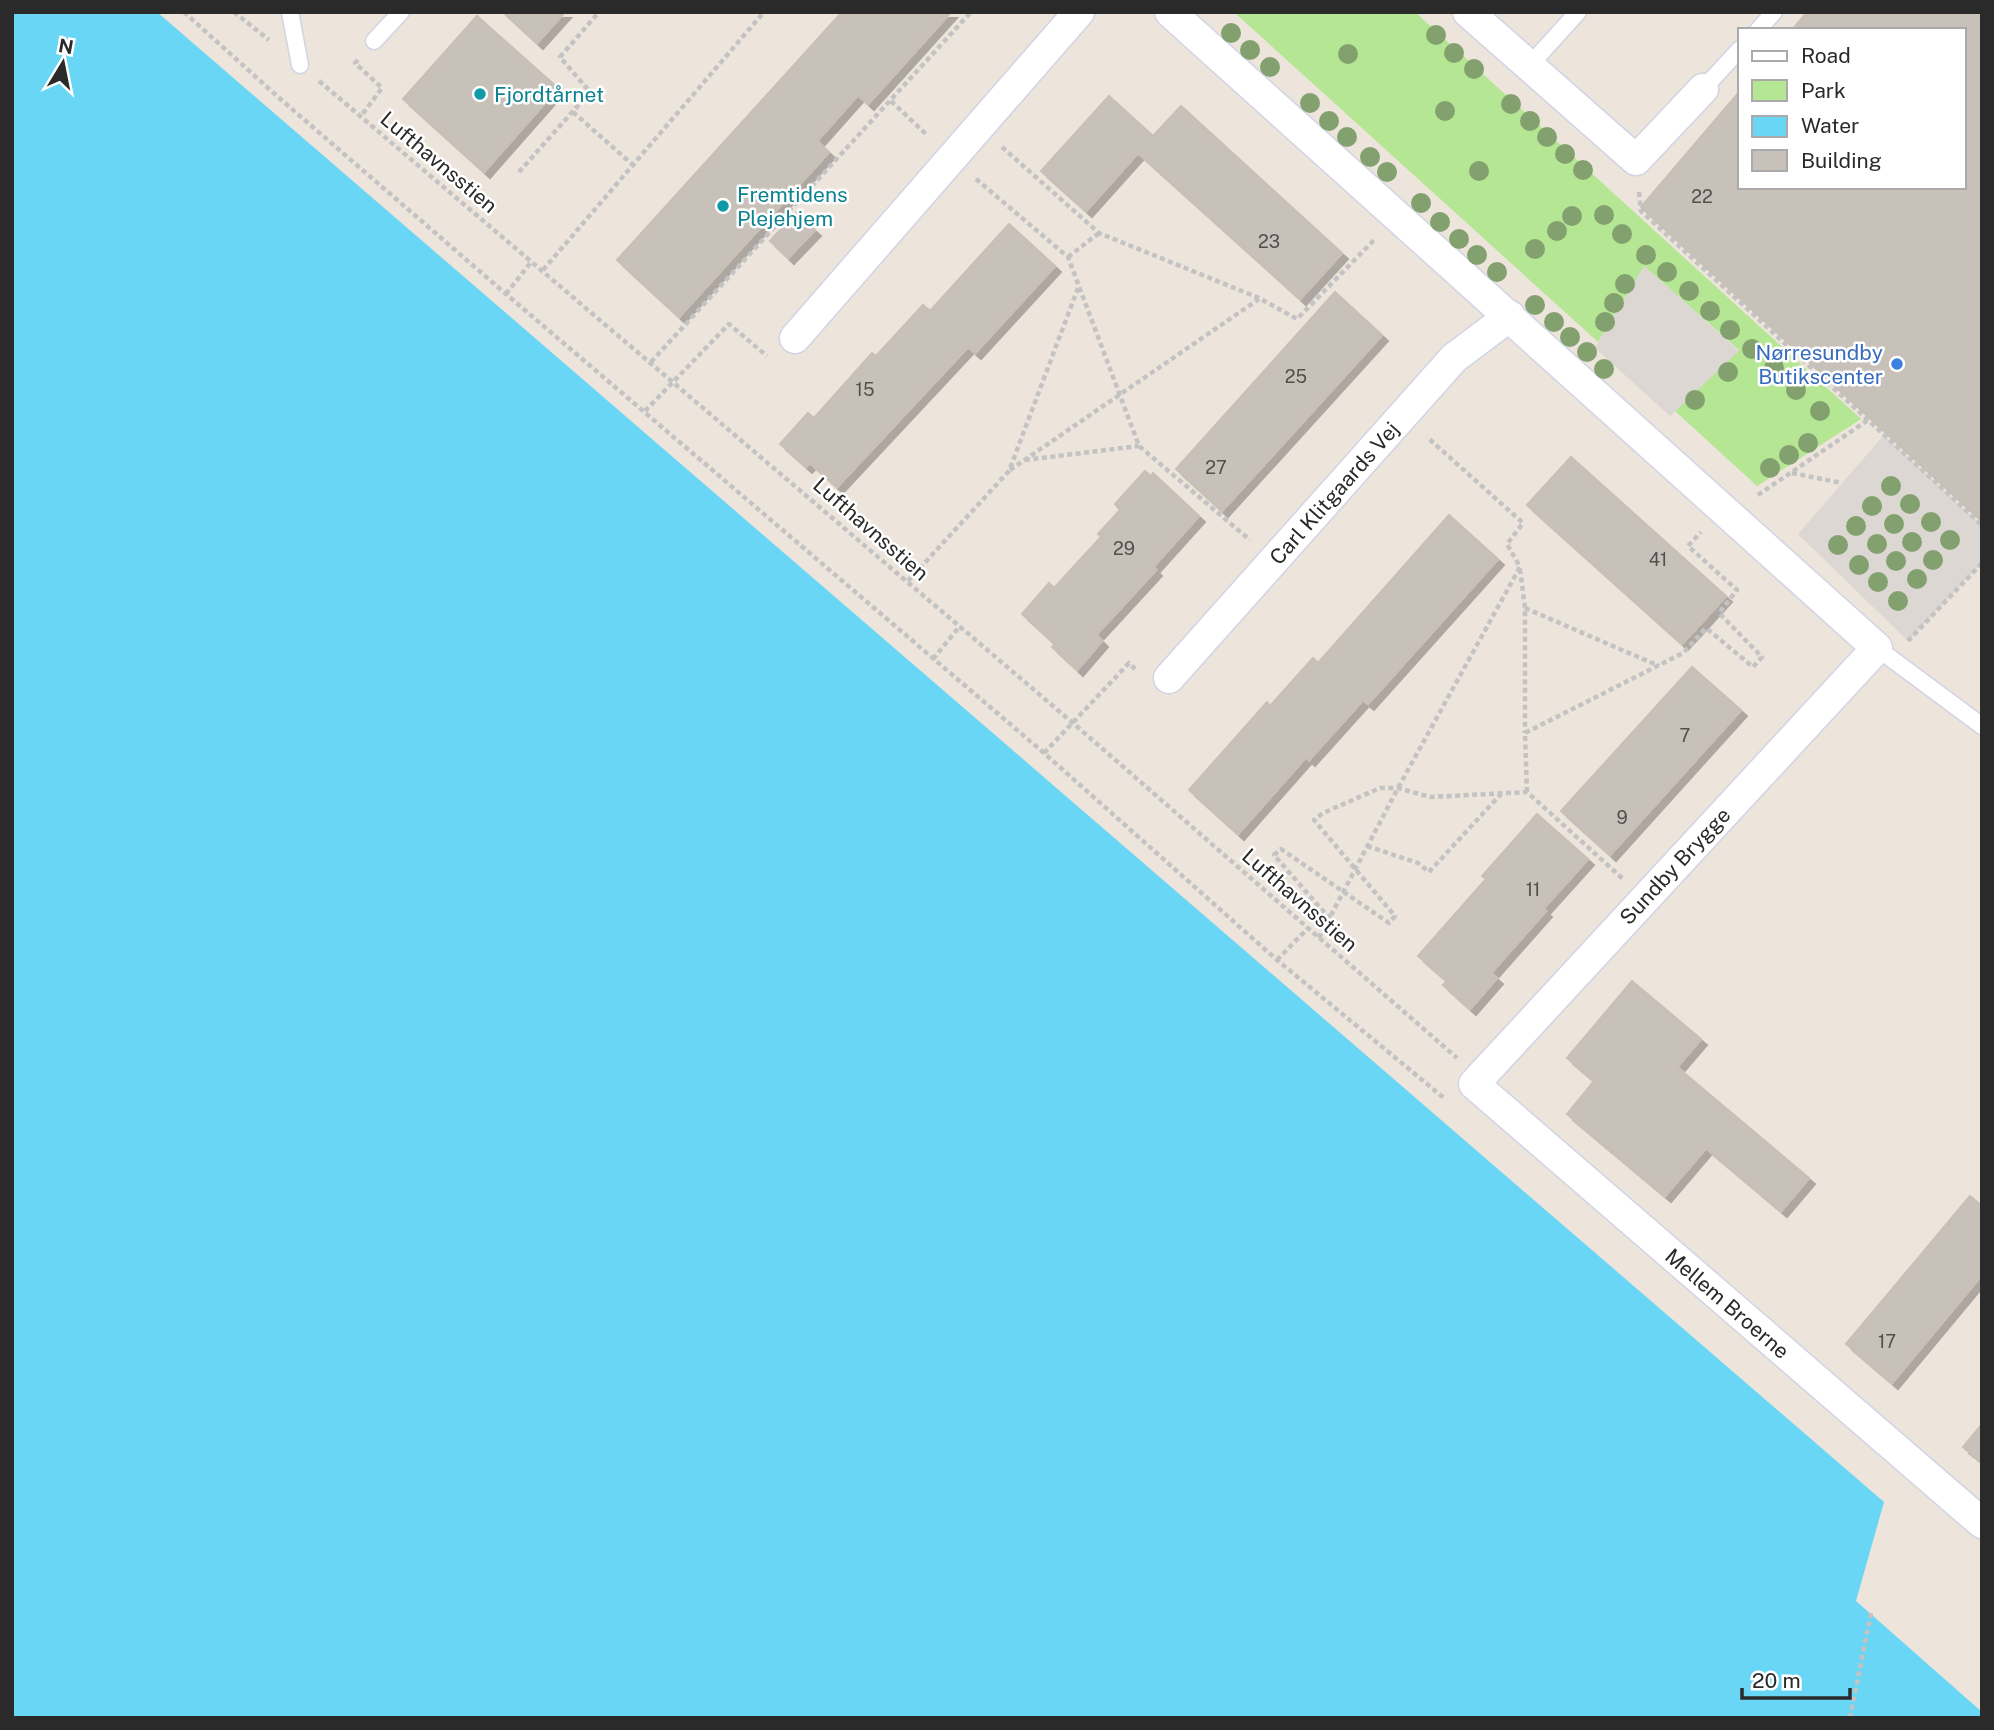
<svg xmlns="http://www.w3.org/2000/svg" width="1994" height="1730" font-family="'Public Sans',sans-serif">
<style>
.green{fill:#b4e694}
.plaza{fill:#dcd7d2}
.water{fill:#68d6f4}
.building{fill:#c8c1ba;stroke:#c8c0b4;stroke-width:2;filter:url(#shadow)}
.lines{fill:none;stroke-linecap:round;stroke-linejoin:round}
.lane-casing{stroke:#d0d4e3;stroke-width:19}
.street-casing{stroke:#d0d4e3;stroke-width:33}
.path{stroke:#c3c3c3;stroke-width:4.5;stroke-dasharray:5 3.5;stroke-linecap:butt}
.lane{stroke:#fff;stroke-width:16}
.street{stroke:#fff;stroke-width:30}
.tree{fill:#83a16f}
.culture-dot{fill:#0f9aa8;stroke:#fff;stroke-width:2.5}
.shop-dot{fill:#3f7fe0;stroke:#fff;stroke-width:2.5}
.labels{text-anchor:middle;dominant-baseline:central;stroke-width:5;stroke-linejoin:round;paint-order:stroke}
.number-label{font-size:18px;fill:#52504e}
.culture-label{font-size:21px;fill:#0d838f;stroke:#fff;text-anchor:start}
.street-label{font-size:21px;fill:#2a2a2a;stroke:#fff}
.shop-label{font-size:21px;fill:#366cbe;stroke:#fff;text-anchor:end}
</style>
<defs>
<filter id="shadow"><feDropShadow dx="6" dy="6" stdDeviation="0" flood-color="#0004"/></filter>
</defs>
<rect width="100%" height="100%" fill="#ede4db"/>
<path class="green" d="M 1234,12 L 1415,12 L 1861,419 L 1757,486 L 1675,411 L 1739,350 L 1644,266 L 1598,342 Z"/>
<g class="plaza">
<path d="M 1644,266 L 1739,351 L 1670,416 L 1595,348 Z"/>
<path d="M 1884,435 L 1982,525 L 1982,563 L 1908,641 L 1798,534 Z"/>
</g>
<path class="water" d="M 12,12 L 157,12 L 1884,1502 L 1856,1601 L 1982,1712 L 1982,1718 L 12,1718 Z"/>
<g class="building">
<path d="M 503,12 L 565,12 L 537,43 Z"/>
<path d="M 842,12 L 951,12 L 868,104 L 858,95 L 817,141 L 829,152 L 679,317 L 617,260 Z"/>
<path d="M 1807,12 L 1982,12 L 1982,521 L 1641,207 L 1740,91 L 1740,187 L 1964,187 L 1964,30 L 1792,30 Z"/>
<path d="M 477,16 L 558,88 L 484,172 L 403,99 Z"/>
<path d="M 1109,96 L 1153,136 L 1181,106 L 1342,253 L 1300,299 L 1138,153 L 1086,211 L 1041,171 Z"/>
<path d="M 796,213 L 815,230 L 788,258 L 770,241 Z"/>
<path d="M 1009,224 L 1055,266 L 975,353 L 968,347 L 837,487 L 810,463 L 806,467 L 780,444 L 808,413 L 814,418 L 872,353 L 876,356 L 923,305 L 930,311 Z"/>
<path d="M 1335,292 L 1382,335 L 1222,511 L 1176,469 Z"/>
<path d="M 1571,457 L 1726,596 L 1682,644 L 1527,505 Z"/>
<path d="M 1145,471 L 1151,476 L 1153,473 L 1199,516 L 1153,567 L 1156,570 L 1096,635 L 1102,641 L 1077,670 L 1052,647 L 1055,644 L 1022,614 L 1049,583 L 1054,588 L 1101,537 L 1098,534 L 1120,510 L 1115,504 Z"/>
<path d="M 1449,515 L 1498,559 L 1368,704 L 1363,700 L 1309,760 L 1306,757 L 1238,834 L 1189,790 L 1267,702 L 1270,706 L 1313,658 L 1318,663 Z"/>
<path d="M 1692,667 L 1741,710 L 1610,855 L 1561,811 Z"/>
<path d="M 1537,814 L 1588,859 L 1543,909 L 1546,911 L 1491,973 L 1497,978 L 1470,1009 L 1443,985 L 1447,981 L 1418,956 L 1486,879 L 1482,876 Z"/>
<path d="M 1632,981 L 1701,1039 L 1677,1067 L 1809,1178 L 1781,1211 L 1706,1148 L 1665,1196 L 1567,1114 L 1594,1081 L 1567,1058 Z"/>
<path d="M 1970,1196 L 1982,1206 L 1982,1275 L 1892,1383 L 1846,1344 Z"/>
<path d="M 1982,1424 L 1982,1462 L 1963,1447 Z"/>
</g>
<g class="lines">
<g class="lane-casing">
<g id="lane">
<path d="M 290,12 L 300,65"/>
<path d="M 1758,30 L 1774,12"/>
<path d="M 374,41 L 401,12"/>
<path d="M 1529,66 L 1578,12"/>
<path d="M 1703,89 L 1740,49"/>
<path d="M 1877,648 L 1982,726"/>
</g>
</g>
<g class="street-casing">
<g id="street">
<path id="s1" d="M 1170,12 L 1877,648 L 1474,1084 L 1982,1523"/>
<path d="M 1468,12 L 1636,160 L 1703,89"/>
<path d="M 795,338 L 1079,12"/>
<path id="s2" d="M 1169,678 L 1454,358 L 1510,316"/>
</g>
</g>
<g class="path">
<path d="M 184,12 L 278,97 L 506,294 L 1044,753 L 1277,960 L 1444,1098"/>
<path d="M 234,12 L 269,40"/>
<path d="M 358,60 L 355,63 L 382,88 L 361,116"/>
<path d="M 319,81 L 1073,723 L 1457,1058"/>
<path d="M 891,101 L 928,136"/>
<path d="M 573,112 L 633,165"/>
<path d="M 1002,147 L 1099,233 L 1259,298 L 1297,319 L 1375,239"/>
<path d="M 519,172 L 590,92 L 560,57 L 599,12"/>
<path d="M 976,179 L 1068,257 L 1139,446 L 1250,540"/>
<path d="M 1639,192 L 1641,211 L 1982,525"/>
<path d="M 1068,257 L 1099,233"/>
<path d="M 543,270 L 764,12"/>
<path d="M 506,294 L 532,261"/>
<path d="M 651,362 L 971,12"/>
<path d="M 645,411 L 729,324 L 767,356"/>
<path d="M 1025,460 L 1139,446"/>
<path d="M 1010,470 L 1259,299"/>
<path d="M 1792,473 L 1842,483"/>
<path d="M 1758,495 L 1868,420"/>
<path d="M 1520,569 L 1525,608 L 1525,733"/>
<path d="M 908,581 L 1009,471 L 1078,288"/>
<path d="M 1525,608 L 1659,666"/>
<path d="M 1908,641 L 1982,563"/>
<path d="M 933,659 L 960,626"/>
<path d="M 1044,753 L 1129,663 L 1137,671"/>
<path d="M 1527,792 L 1525,733 L 1683,653 L 1706,628 L 1753,667 L 1762,657 L 1719,613 L 1737,590 L 1688,546 L 1701,532"/>
<path d="M 1367,846 L 1418,863 L 1429,872 L 1501,794"/>
<path d="M 1330,919 L 1274,855 L 1281,849 L 1389,923 L 1395,916 L 1314,820 L 1323,813 L 1380,788 L 1398,788 L 1430,797 L 1527,792 L 1623,879"/>
<path d="M 1319,938 L 1398,788 L 1520,567 L 1507,544 L 1523,523 L 1427,437"/>
<path d="M 1277,960 L 1308,928"/>
<path d="M 1850,1718 L 1871,1613"/>
</g>
<use href="#lane" class="lane"/>
<use href="#street" class="street"/>
</g>
<g class="tree">
<circle cx="1231" cy="33" r="10"/>
<circle cx="1436" cy="35" r="10"/>
<circle cx="1250" cy="50" r="10"/>
<circle cx="1454" cy="53" r="10"/>
<circle cx="1348" cy="54" r="10"/>
<circle cx="1270" cy="67" r="10"/>
<circle cx="1474" cy="69" r="10"/>
<circle cx="1310" cy="103" r="10"/>
<circle cx="1511" cy="104" r="10"/>
<circle cx="1445" cy="111" r="10"/>
<circle cx="1329" cy="121" r="10"/>
<circle cx="1530" cy="121" r="10"/>
<circle cx="1347" cy="137" r="10"/>
<circle cx="1547" cy="137" r="10"/>
<circle cx="1565" cy="154" r="10"/>
<circle cx="1370" cy="157" r="10"/>
<circle cx="1583" cy="170" r="10"/>
<circle cx="1479" cy="171" r="10"/>
<circle cx="1387" cy="172" r="10"/>
<circle cx="1421" cy="203" r="10"/>
<circle cx="1604" cy="215" r="10"/>
<circle cx="1572" cy="216" r="10"/>
<circle cx="1440" cy="222" r="10"/>
<circle cx="1557" cy="231" r="10"/>
<circle cx="1622" cy="234" r="10"/>
<circle cx="1459" cy="239" r="10"/>
<circle cx="1535" cy="249" r="10"/>
<circle cx="1477" cy="255" r="10"/>
<circle cx="1646" cy="255" r="10"/>
<circle cx="1497" cy="272" r="10"/>
<circle cx="1667" cy="272" r="10"/>
<circle cx="1625" cy="284" r="10"/>
<circle cx="1689" cy="291" r="10"/>
<circle cx="1614" cy="303" r="10"/>
<circle cx="1535" cy="305" r="10"/>
<circle cx="1710" cy="311" r="10"/>
<circle cx="1554" cy="322" r="10"/>
<circle cx="1605" cy="322" r="10"/>
<circle cx="1730" cy="330" r="10"/>
<circle cx="1570" cy="337" r="10"/>
<circle cx="1752" cy="349" r="10"/>
<circle cx="1587" cy="352" r="10"/>
<circle cx="1774" cy="368" r="10"/>
<circle cx="1604" cy="369" r="10"/>
<circle cx="1728" cy="372" r="10"/>
<circle cx="1796" cy="390" r="10"/>
<circle cx="1695" cy="400" r="10"/>
<circle cx="1820" cy="411" r="10"/>
<circle cx="1808" cy="443" r="10"/>
<circle cx="1789" cy="455" r="10"/>
<circle cx="1770" cy="468" r="10"/>
<circle cx="1891" cy="486" r="10"/>
<circle cx="1910" cy="504" r="10"/>
<circle cx="1872" cy="506" r="10"/>
<circle cx="1931" cy="522" r="10"/>
<circle cx="1894" cy="524" r="10"/>
<circle cx="1856" cy="526" r="10"/>
<circle cx="1950" cy="540" r="10"/>
<circle cx="1912" cy="542" r="10"/>
<circle cx="1877" cy="544" r="10"/>
<circle cx="1838" cy="545" r="10"/>
<circle cx="1933" cy="560" r="10"/>
<circle cx="1896" cy="561" r="10"/>
<circle cx="1859" cy="565" r="10"/>
<circle cx="1917" cy="579" r="10"/>
<circle cx="1878" cy="582" r="10"/>
<circle cx="1898" cy="601" r="10"/>
</g>
<g class="culture-dot">
<circle cx="480" cy="94" r="7"/>
<circle cx="723" cy="206" r="7"/>
</g>
<circle class="shop-dot" cx="1897" cy="364" r="7"/>
<g class="labels">
<g class="number-label">
<text x="1702" y="196">22</text>
<text x="1269" y="241">23</text>
<text x="1296" y="376">25</text>
<text x="865" y="389">15</text>
<text x="1216" y="467">27</text>
<text x="1124" y="548">29</text>
<text x="1658" y="559">41</text>
<text x="1685" y="735">7</text>
<text x="1622" y="817">9</text>
<text x="1533" y="889">11</text>
<text x="1887" y="1341">17</text>
</g>
<g class="culture-label">
<text x="494" y="94">Fjordtårnet</text>
<text x="737" y="194">Fremtidens<tspan x="737" dy="24">Plejehjem</tspan></text>
</g>
<g class="street-label">
<text transform="translate(439 162) rotate(40)">Lufthavnsstien</text>
<text stroke="none"><textPath href="#s2" startOffset="248">Carl Klitgaards Vej</textPath></text>
<text transform="translate(871 529) rotate(41)">Lufthavnsstien</text>
<text transform="translate(1675 866) rotate(-47)">Sundby Brygge</text>
<text transform="translate(1300 900) rotate(41)">Lufthavnsstien</text>
<text stroke="none"><textPath href="#s1" startOffset="1880">Mellem Broerne</textPath></text>
</g>
<g class="shop-label">
<text x="1883" y="352">Nørresundby<tspan x="1883" dy="24">Butikscenter</tspan></text>
</g>
</g>
<rect width="1994" height="1730" fill="none" stroke="#2a2a2a" stroke-width="28"/>
<rect x="1738" y="28" width="228" height="161" fill="#ffffff" stroke="#aaaaaa" stroke-width="2"/>
<rect x="1752" y="51" width="35" height="10" fill="#ffffff" stroke="#aaaaaa" stroke-width="2"/>
<text x="1801" y="63" font-size="21" fill="#2a2a2a">Road</text>
<rect x="1752" y="80" width="35" height="21" fill="#b4e694" stroke="#aaaaaa" stroke-width="2"/>
<text x="1801" y="98" font-size="21" fill="#2a2a2a">Park</text>
<rect x="1752" y="116" width="35" height="21" fill="#68d6f4" stroke="#aaaaaa" stroke-width="2"/>
<text x="1801" y="133" font-size="21" fill="#2a2a2a">Water</text>
<rect x="1752" y="150" width="35" height="21" fill="#c8c1ba" stroke="#aaaaaa" stroke-width="2"/>
<text x="1801" y="168" font-size="21" fill="#2a2a2a">Building</text>
<g transform="translate(63 63) rotate(10)" stroke="#ffffff" stroke-width="5" paint-order="stroke">
<path d="M0-5L12 26L0 18L-12 26Z" fill="#2a2a2a"/>
<text y="-10" font-size="19" font-weight="bold" text-anchor="middle" fill="#2a2a2a">N</text>
</g>
<path d="M1742 1688v10h108v-10" fill="none" stroke="#2a2a2a" stroke-width="3.5"/>
<text x="1752" y="1688" font-size="21" fill="#2a2a2a" stroke="#ffffff" stroke-width="5" paint-order="stroke">20 m</text>
</svg>
